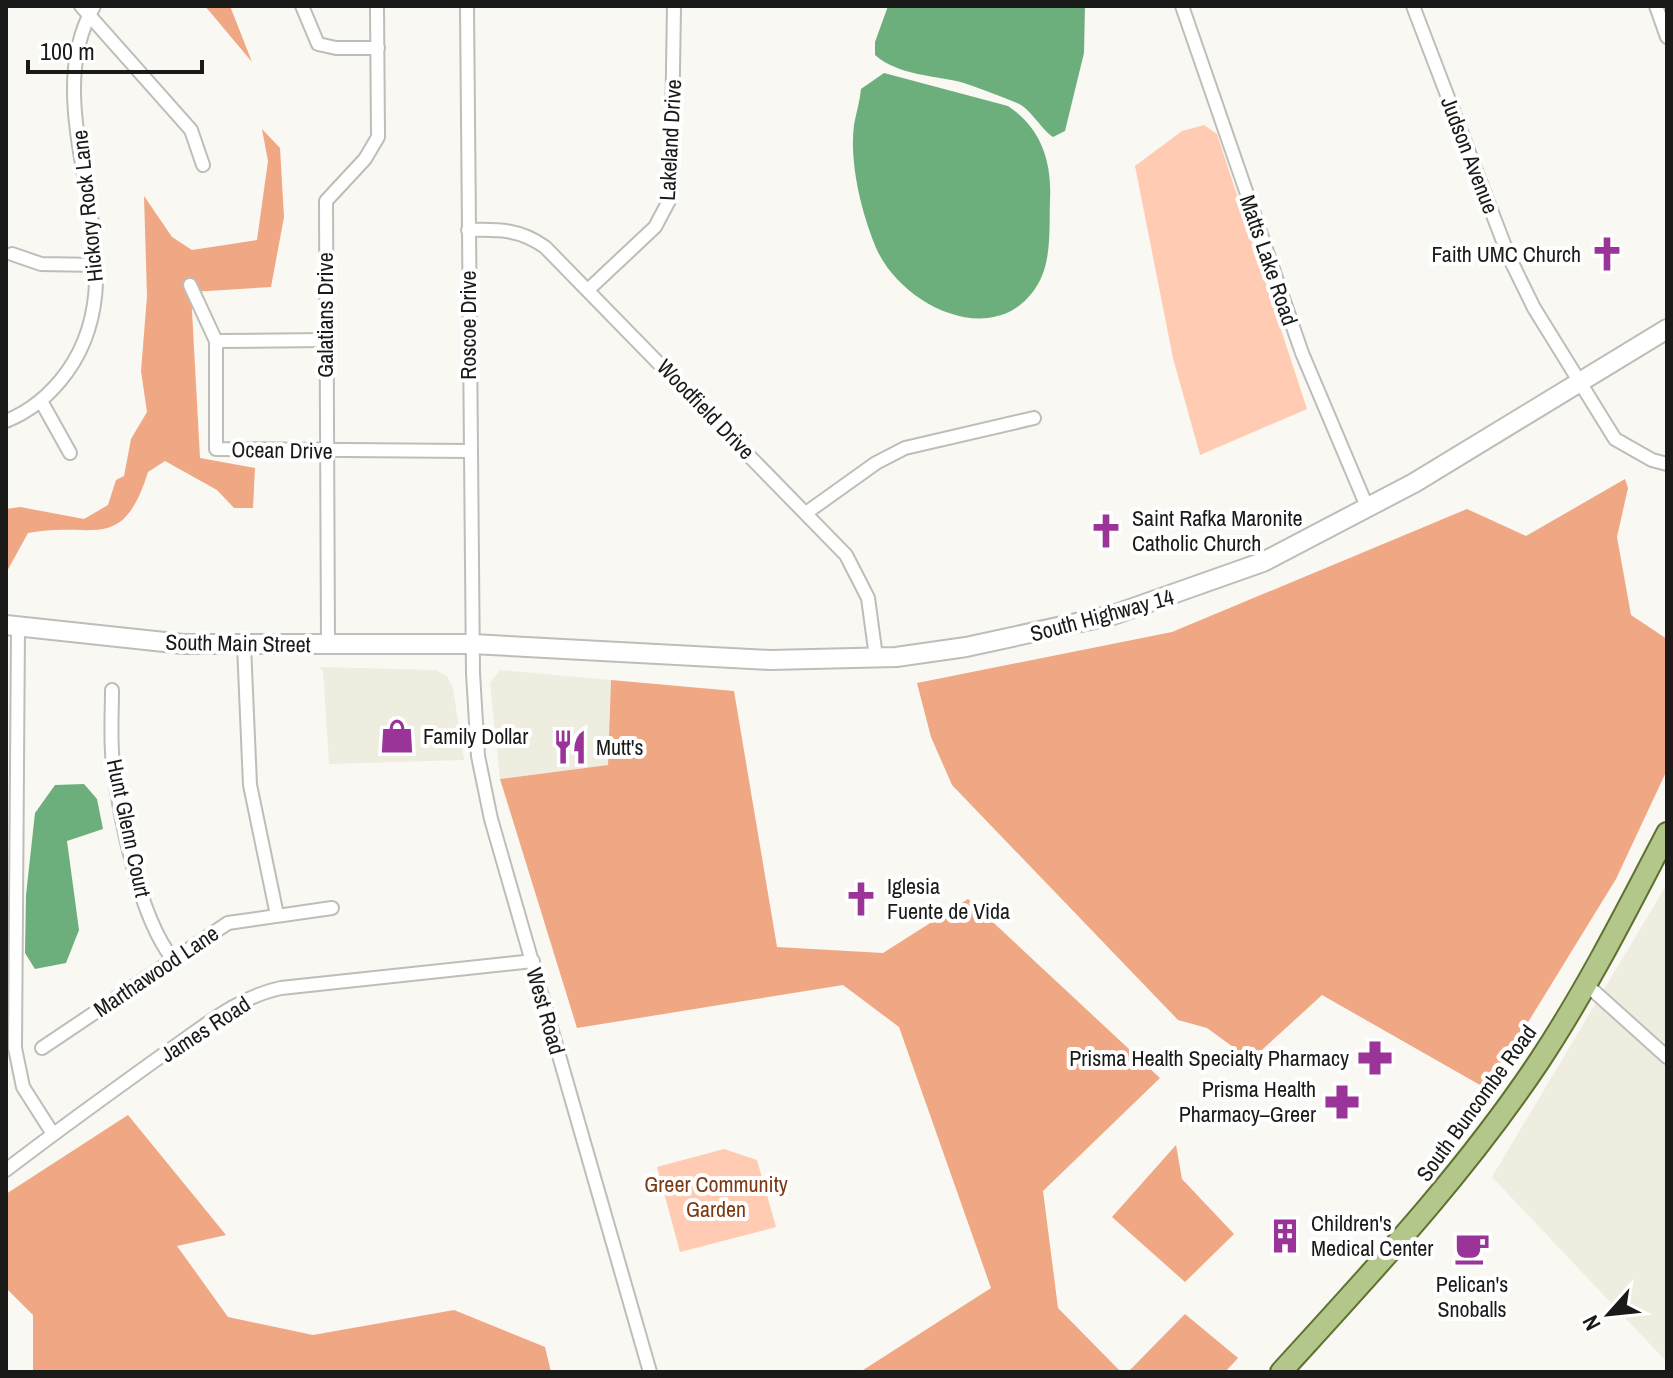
<svg xmlns="http://www.w3.org/2000/svg" width="1673" height="1378" font-family="'Archivo Narrow',sans-serif">
<style>
.built{fill:#efece0}
.green{fill:#ffcbb2}
.forest{fill:#f0a783}
.water{fill:#6daf7c}
.lines{fill:none;stroke-linecap:round;stroke-linejoin:round}
.street-casing{stroke:#bebdb8;stroke-width:16}
.secondary-casing{stroke:#bebdb8;stroke-width:22}
.primary-casing{stroke:#5e7230;stroke-width:24}
.street{stroke:#fff;stroke-width:12}
.secondary{stroke:#fff;stroke-width:18}
.primary{stroke:#b4c78b;stroke-width:20}
.labels{text-anchor:middle;dominant-baseline:central;stroke-width:8;stroke-linejoin:round;paint-order:stroke}
.street-label{font-size:22px;fill:#1a1a18;stroke:#fff}
.poi-label{font-size:22px;fill:#1a1a18;stroke:#fff;text-anchor:start}
.park-label{font-size:22px;fill:#7c3a15;stroke:#fff}
</style>
<rect width="100%" height="100%" fill="#f9f8f3"/>
<g class="built">
<path d="M 318,667 L 436,670 L 447,676 L 453,688 L 464,760 L 329,764 L 323,671 Z"/>
<path d="M 500,670 L 611,680 L 608,765 L 500,779 L 490,683 Z"/>
<path d="M 1667,884 L 1667,1362 L 1492,1177 Z"/>
</g>
<g class="green">
<path d="M 1204,125 L 1217,134 L 1307,409 L 1200,455 L 1173,358 L 1135,166 L 1182,131 Z"/>
<path d="M 724,1149 L 757,1160 L 776,1227 L 680,1252 L 657,1167 Z"/>
</g>
<g class="forest">
<path d="M 205,6 L 230,6 L 252,62 Z"/>
<path d="M 262,129 L 280,148 L 284,217 L 271,287 L 191,292 L 200,458 L 255,468 L 253,508 L 234,508 L 217,490 L 165,461 L 148,472 C 122,556 91,520 28,533 L 6,573 L 6,509 L 20,507 L 84,519 L 108,505 L 116,480 L 124,476 L 131,439 L 147,412 L 141,371 L 147,296 L 144,196 L 172,237 L 192,250 L 257,240 L 268,161 Z"/>
<path d="M 1625,479 L 1628,488 L 1617,537 L 1631,615 L 1667,639 L 1667,770 L 1616,879 L 1487,1089 L 1322,995 L 1251,1060 L 1207,1028 L 1178,1020 L 952,785 L 931,737 L 917,683 L 1172,632 L 1467,509 L 1526,536 Z"/>
<path d="M 611,680 L 734,691 L 777,947 L 883,953 L 968,899 L 1160,1078 L 1043,1191 L 1058,1308 L 1121,1372 L 860,1372 L 991,1288 L 899,1027 L 843,985 L 577,1028 L 500,779 L 608,765 Z"/>
<path d="M 128,1115 L 226,1235 L 177,1246 L 228,1317 L 313,1335 L 454,1310 L 545,1347 L 551,1372 L 33,1372 L 33,1315 L 6,1288 L 6,1194 Z"/>
<path d="M 1176,1145 L 1182,1179 L 1234,1234 L 1185,1282 L 1112,1217 Z"/>
<path d="M 1185,1314 L 1238,1358 L 1225,1372 L 1128,1372 Z"/>
</g>
<g class="water">
<path d="M 888,6 L 1085,6 L 1084,53 L 1065,131 L 1053,137 C 1040,128 1031,109 1017,103 C 1000,96 982,89 964,83 C 935,75 899,76 875,55 L 875,42 Z"/>
<path d="M 884,73 L 1008,106 C 1041,128 1052,161 1050,200 C 1049,227 1052,260 1038,284 C 998,352 904,308 877,250 C 862,215 849,164 854,125 C 856,113 860,101 861,89 Z"/>
<path d="M 84,784 L 97,799 L 103,829 L 67,841 L 79,930 L 66,963 L 35,969 L 25,953 L 26,895 L 35,813 L 55,785 Z"/>
</g>
<g class="lines">
<g class="street-casing">
<g id="street">
<path d="M 81,6 L 191,130 L 203,165"/>
<path d="M 302,6 L 318,44 L 336,48 L 378,48"/>
<path d="M 467,6 L 473,673 L 478,756 L 491,819 L 650,1372"/>
<path d="M 1182,6 L 1302,353 L 1368,509"/>
<path d="M 1413,6 L 1509,257 L 1534,308 L 1615,439 L 1652,460 L 1667,464"/>
<path d="M 1656,6 L 1667,37"/>
<path d="M 468,230 C 498,229 520,229 545,247 L 846,555 L 868,598 L 876,657"/>
<path d="M 12,254 L 41,264 L 97,265"/>
<path d="M 190,285 L 216,341"/>
<path d="M 589,289 L 655,227 L 671,197 L 674,6"/>
<path d="M 324,340 L 216,341 L 216,449 L 469,451"/>
<path d="M 41,401 L 70,453"/>
<path d="M 6,421 C 31,411 51,394 67,372 C 147,261 30,118 94,6"/>
<path d="M 806,513 L 876,463 L 905,448 L 1034,418"/>
<path d="M 18,627 L 15,1048 L 23,1087 L 53,1134"/>
<path d="M 328,644 L 326,201 L 365,159 L 378,137 L 377,6"/>
<path d="M 244,645 L 250,785 L 277,915"/>
<path d="M 112,690 C 112,714 110,740 113,764 C 120,818 139,916 172,958"/>
<path d="M 1587,985 L 1667,1057"/>
<path d="M 42,1048 L 228,923 L 332,908"/>
<path d="M 6,1170 C 58,1130 111,1092 164,1054 C 201,1029 237,997 281,988 L 533,961"/>
</g>
</g>
<g class="secondary-casing">
<path id="secondary" d="M 6,625 L 183,644 L 472,644 L 770,660 L 896,657 L 966,647 L 1113,615 L 1263,562 L 1414,483 L 1667,329"/>
</g>
<g class="primary-casing">
<path id="primary" d="M 1281,1372 C 1372,1272 1465,1173 1540,1060 C 1588,987 1627,910 1667,833"/>
</g>
<use href="#street" class="street"/>
<use href="#secondary" class="secondary"/>
<use href="#primary" class="primary"/>
</g>
<defs>
<g id="church-bare" transform="scale(2.76)"><path d="M-1.2-6h2.4v3.5h3.3v2.4h-3.3V6h-2.4V-.1h-3.3v-2.4h3.3Z" fill="#9a3499" stroke="#fff" stroke-width="2.5" paint-order="stroke"/></g>
<g id="shop-bare" transform="scale(2.76)"><path d="M-5-2.5h2.3a2.7 3.5 0 0 1 5.4 0H5L5.5 6h-11ZM-1.5-2.5h3a1.5 2.3 0 0 0-3 0Z" fill="#9a3499" stroke="#fff" stroke-width="2.5" paint-order="stroke"/></g>
<g id="restaurant-bare" transform="scale(2.76)"><path d="M-5-6h1v4h1v-4h1v4h1v-4h1v5L-1.5 .5V6h-2V.5L-5-1ZM5-6V6H3V1.5H1.5Q1.5-4 5-6Z" fill="#9a3499" stroke="#fff" stroke-width="2.5" paint-order="stroke"/></g>
<g id="pharmacy-bare" transform="scale(2.76)"><path d="M-2-6h4v4h4v4h-4v4h-4v-4h-4v-4h4Z" fill="#9a3499" stroke="#fff" stroke-width="2.5" paint-order="stroke"/></g>
<g id="building-bare" transform="scale(2.76)"><path d="M-4-6H4V6H1V3H-1V6H-4ZM-2.5-4.3h1.7v1.8h-1.7ZM.8-4.3h1.7v1.8H.8ZM-2.5-1h1.7V.8h-1.7ZM.8-1h1.7V.8H.8Z" fill="#9a3499" stroke="#fff" stroke-width="2.5" paint-order="stroke"/></g>
<g id="cafe-bare" transform="scale(2.76)"><path d="M-5.5-4.5H6V0H3Q3 3.5 0 3.5H-2.5Q-5.5 3.5-5.5 0ZM3-3.2v2h1.7v-2ZM-6 4.5H4V6H-6Z" fill="#9a3499" stroke="#fff" stroke-width="2.5" paint-order="stroke"/></g>
</defs>
<g fill-rule="evenodd">
<use href="#church-bare" x="1607" y="254"/>
<use href="#church-bare" x="1106" y="531"/>
<use href="#shop-bare" x="397" y="736"/>
<use href="#restaurant-bare" x="570" y="747"/>
<use href="#church-bare" x="861" y="899"/>
<use href="#pharmacy-bare" x="1375" y="1058"/>
<use href="#pharmacy-bare" x="1342" y="1102"/>
<use href="#building-bare" x="1285" y="1236"/>
<use href="#cafe-bare" x="1472" y="1248"/>
</g>
<g class="labels">
<g class="street-label">
<text transform="translate(670 140) rotate(-87)">Lakeland Drive</text>
<text transform="translate(1470 155) rotate(69)">Judson Avenue</text>
<text transform="translate(87 206) rotate(-96)">Hickory Rock Lane</text>
<text transform="translate(1269 260) rotate(71)">Matts Lake Road</text>
<text transform="translate(325 315) rotate(-90)">Galatians Drive</text>
<text transform="translate(468 325) rotate(-90)">Roscoe Drive</text>
<text transform="translate(706 409) rotate(46)">Woodfield Drive</text>
<text transform="translate(282 450) rotate(1)">Ocean Drive</text>
<text transform="translate(1102 615) rotate(-15)">South Highway 14</text>
<text transform="translate(238 643) rotate(1)">South Main Street</text>
<text transform="translate(129 828) rotate(78)">Hunt Glenn Court</text>
<text transform="translate(156 971) rotate(-34)">Marthawood Lane</text>
<text transform="translate(546 1011) rotate(74)">West Road</text>
<text transform="translate(205 1029) rotate(-33)">James Road</text>
<text transform="translate(1476 1103) rotate(-54)">South Buncombe Road</text>
</g>
<g class="poi-label">
<text x="1581" y="254" text-anchor="end">Faith UMC Church</text>
<text x="1132" y="518">Saint Rafka Maronite<tspan x="1132" dy="25">Catholic Church</tspan></text>
<text x="423" y="736">Family Dollar</text>
<text x="596" y="747">Mutt's</text>
<text x="887" y="886">Iglesia<tspan x="887" dy="25">Fuente de Vida</tspan></text>
<text x="1349" y="1058" text-anchor="end">Prisma Health Specialty Pharmacy</text>
<text x="1316" y="1089" text-anchor="end">Prisma Health<tspan x="1316" dy="25">Pharmacy–Greer</tspan></text>
<text x="1311" y="1223">Children's<tspan x="1311" dy="25">Medical Center</tspan></text>
<text x="1472" y="1284" text-anchor="middle">Pelican's<tspan x="1472" dy="25">Snoballs</tspan></text>
</g>
<g class="park-label">
<text x="716" y="1184">Greer Community<tspan x="716" dy="25">Garden</tspan></text>
</g>
</g>
<rect width="1673" height="1378" fill="none" stroke="#1a1a18" stroke-width="16"/>
<g transform="translate(1609 1314) rotate(243)" stroke="#ffffff" stroke-width="6" paint-order="stroke">
<path d="M0-6L14 30L0 20L-14 30Z" fill="#1a1a18"/>
<text y="-12" font-size="22" font-weight="bold" text-anchor="middle" fill="#1a1a18">N</text>
</g>
<path d="M28 60v12h174v-12" fill="none" stroke="#1a1a18" stroke-width="4"/>
<text x="40" y="60" font-size="24" fill="#1a1a18" stroke="#ffffff" stroke-width="6" paint-order="stroke">100 m</text>
</svg>
